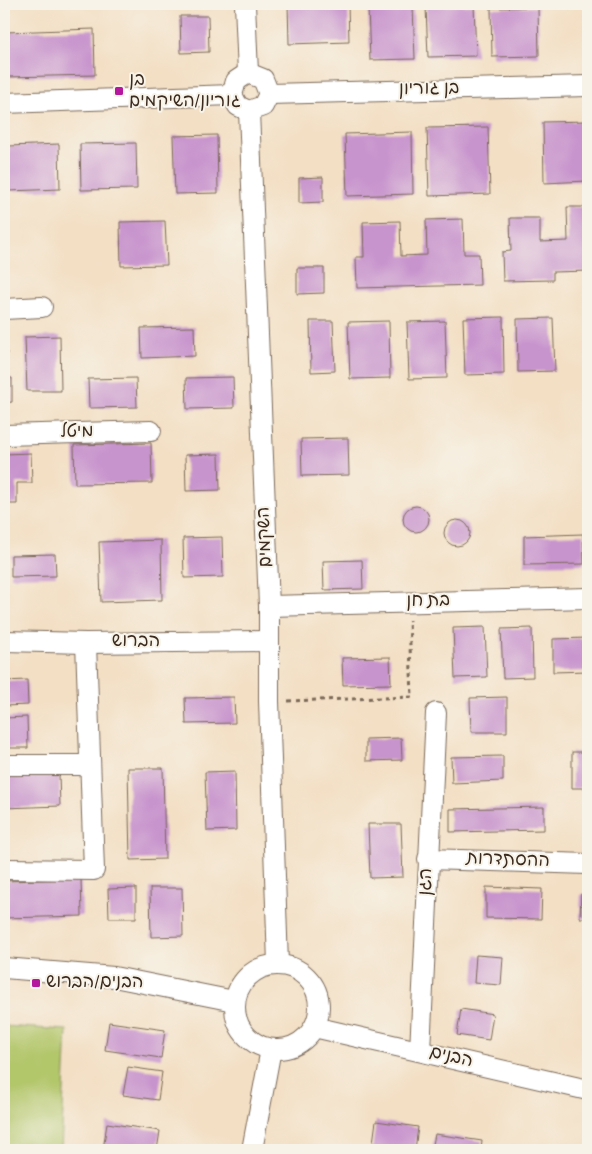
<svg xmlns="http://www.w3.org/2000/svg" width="592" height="1154" font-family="Dekko,'Playpen Sans Hebrew',sans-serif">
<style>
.green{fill:#b2c66a;stroke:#767844}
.building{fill:#c894cd}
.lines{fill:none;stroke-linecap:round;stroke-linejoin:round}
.minor-casing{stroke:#7b6958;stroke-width:22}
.path{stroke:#7b6958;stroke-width:3;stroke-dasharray:4 4;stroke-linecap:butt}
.minor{stroke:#fff;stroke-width:20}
.poi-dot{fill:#b5179e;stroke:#f7f3e8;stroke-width:2}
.labels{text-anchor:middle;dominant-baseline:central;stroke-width:4;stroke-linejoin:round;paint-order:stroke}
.poi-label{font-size:18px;fill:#3b2a1e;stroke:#f7f3e8;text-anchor:start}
.street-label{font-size:18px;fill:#3b2a1e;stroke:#f7f3e8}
</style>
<rect width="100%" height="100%" fill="#f7f3e8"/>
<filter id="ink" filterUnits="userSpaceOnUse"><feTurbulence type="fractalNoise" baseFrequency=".02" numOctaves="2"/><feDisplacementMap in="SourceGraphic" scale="10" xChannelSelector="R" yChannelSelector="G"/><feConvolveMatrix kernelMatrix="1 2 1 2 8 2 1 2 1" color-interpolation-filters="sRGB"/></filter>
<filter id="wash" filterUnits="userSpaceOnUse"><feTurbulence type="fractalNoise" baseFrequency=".0096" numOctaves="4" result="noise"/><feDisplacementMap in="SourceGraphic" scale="20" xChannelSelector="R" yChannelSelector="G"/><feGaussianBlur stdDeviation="1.12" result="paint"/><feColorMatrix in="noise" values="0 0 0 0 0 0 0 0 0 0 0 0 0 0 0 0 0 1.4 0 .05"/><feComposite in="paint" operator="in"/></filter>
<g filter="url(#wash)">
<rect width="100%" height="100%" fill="#f3dfc4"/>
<path class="green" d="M 4,1026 L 67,1030 L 61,1150 L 4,1150 Z"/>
<g id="blocks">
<g class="building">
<path d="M 288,4 L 348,4 L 349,42 L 289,44 Z"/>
<path d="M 474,5 L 476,56 L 428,57 L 426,7 Z"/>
<path d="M 413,7 L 415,59 L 370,60 L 368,8 Z"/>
<path d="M 538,7 L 539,56 L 492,57 L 491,8 Z"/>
<path d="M 180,16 L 208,16 L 209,52 L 181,53 Z"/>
<path d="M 94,29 L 95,75 L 7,77 L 6,32 Z"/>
<path d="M 588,121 L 588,181 L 544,183 L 543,122 Z"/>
<path d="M 488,127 L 490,194 L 429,196 L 427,128 Z"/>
<path d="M 412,132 L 413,194 L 347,196 L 345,134 Z"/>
<path d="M 217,135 L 218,193 L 175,194 L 173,136 Z"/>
<path d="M 136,143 L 137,189 L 81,190 L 80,144 Z"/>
<path d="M 59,144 L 60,189 L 9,191 L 9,146 Z"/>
<path d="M 323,177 L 323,202 L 299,203 L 299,178 Z"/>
<path d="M 567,207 L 588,207 L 588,271 L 553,272 L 553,280 L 503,281 L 502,252 L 511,251 L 510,218 L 540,218 L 540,242 L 568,241 Z"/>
<path d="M 463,219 L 464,254 L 479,254 L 480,285 L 357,288 L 356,257 L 364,257 L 363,222 L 400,221 L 401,256 L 427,255 L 426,220 Z"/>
<path d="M 165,221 L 167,265 L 121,266 L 120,222 Z"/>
<path d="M 297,268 L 324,268 L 324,293 L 297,294 Z"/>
<path d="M 503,317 L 504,374 L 465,375 L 463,318 Z"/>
<path d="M 553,318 L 555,371 L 518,372 L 517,319 Z"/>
<path d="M 310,321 L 333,321 L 335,371 L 311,372 Z"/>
<path d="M 389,321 L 390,378 L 350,379 L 348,322 Z"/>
<path d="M 445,321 L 447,378 L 409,379 L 407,322 Z"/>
<path d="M 194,327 L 195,356 L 142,358 L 141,328 Z"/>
<path d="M 60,336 L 61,391 L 27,391 L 25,337 Z"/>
<rect x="4" y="337" width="3" height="26"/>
<path d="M 233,377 L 234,408 L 187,409 L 186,378 Z"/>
<path d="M 4,378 L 12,378 L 12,402 L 4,403 Z"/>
<path d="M 136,378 L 137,407 L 89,408 L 88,379 Z"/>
<path d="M 348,438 L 349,475 L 302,476 L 301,439 Z"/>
<path d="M 151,443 L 152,483 L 75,484 L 74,445 Z"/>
<path d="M 31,453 L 32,483 L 17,483 L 17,504 L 4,504 L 4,454 Z"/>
<path d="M 219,454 L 220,490 L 186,491 L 185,455 Z"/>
<circle cx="416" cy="519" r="13"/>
<circle cx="457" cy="533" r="13"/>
<path d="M 583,534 L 584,564 L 524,565 L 524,536 Z"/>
<path d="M 222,537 L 223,577 L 184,578 L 183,538 Z"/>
<path d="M 161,540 L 162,600 L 101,602 L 99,542 Z"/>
<path d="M 55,554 L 56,576 L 11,577 L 11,555 Z"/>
<path d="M 362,560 L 363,589 L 324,590 L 323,561 Z"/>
<path d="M 485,627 L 487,677 L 455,678 L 453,628 Z"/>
<path d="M 532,628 L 533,677 L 503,678 L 501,629 Z"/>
<path d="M 588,638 L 588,671 L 553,672 L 553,639 Z"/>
<path d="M 390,657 L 391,684 L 343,685 L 342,658 Z"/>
<path d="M 27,680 L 28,705 L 4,706 L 4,681 Z"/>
<path d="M 234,697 L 235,723 L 186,724 L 185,698 Z"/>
<path d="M 507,697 L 507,732 L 471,732 L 470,698 Z"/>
<rect x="584" y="697" width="4" height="24"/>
<path d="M 27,717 L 28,748 L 4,748 L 4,718 Z"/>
<path d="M 401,738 L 402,760 L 366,761 L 366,739 Z"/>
<rect x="572" y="752" width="16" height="36"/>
<path d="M 503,756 L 503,781 L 452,783 L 451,757 Z"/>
<path d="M 128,768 L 163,768 L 165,859 L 130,860 Z"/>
<path d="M 235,771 L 236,830 L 207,831 L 205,772 Z"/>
<path d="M 59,774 L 60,806 L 4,808 L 4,775 Z"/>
<path d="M 544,807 L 544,830 L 450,832 L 450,809 Z"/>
<path d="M 368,824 L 401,824 L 403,877 L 370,878 Z"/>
<path d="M 81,879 L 82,916 L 4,918 L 4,881 Z"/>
<path d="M 486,887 L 542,889 L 541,919 L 486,918 Z"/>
<path d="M 136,888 L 136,918 L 109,918 L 108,889 Z"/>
<path d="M 150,888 L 182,888 L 183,936 L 151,937 Z"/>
<path d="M 581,894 L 588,894 L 588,918 L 580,918 Z"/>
<path d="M 476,955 L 503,957 L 501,985 L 474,983 Z"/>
<path d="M 461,1009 L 493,1014 L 489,1040 L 457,1035 Z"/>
<path d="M 109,1022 L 165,1030 L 161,1058 L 105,1050 Z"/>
<path d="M 128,1067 L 162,1072 L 158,1100 L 123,1095 Z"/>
<path d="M 376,1121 L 418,1127 L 415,1150 L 372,1150 Z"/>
<path d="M 107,1123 L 160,1131 L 157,1150 L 103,1150 Z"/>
<path d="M 435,1134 L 482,1141 L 481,1150 L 432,1150 Z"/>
</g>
</g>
</g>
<g filter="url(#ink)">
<use href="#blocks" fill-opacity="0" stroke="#7b6958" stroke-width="1"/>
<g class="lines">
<g class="minor-casing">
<g id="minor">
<path d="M 245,4 L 248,73"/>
<path d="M 248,73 L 263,79 L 269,94 L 263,106 L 249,111 L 238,106 L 232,95 L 236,81 Z"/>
<path d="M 269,94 L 588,86"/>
<path d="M 4,103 L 232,95"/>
<path d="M 249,111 L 269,606 L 269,701 L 278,964"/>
<path d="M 4,309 L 42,307"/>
<path d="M 4,435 L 151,431"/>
<path d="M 269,606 L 588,598"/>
<path d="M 4,641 L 86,643 L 269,641"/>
<path d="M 4,765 L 90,765"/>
<path d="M 428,859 L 588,864"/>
<path d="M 4,869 L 94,870 L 86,643"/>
<circle cx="277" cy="1007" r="42"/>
<path d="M 4,968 L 114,977 L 234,1001"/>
<path d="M 314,1027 L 588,1090"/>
<path d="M 420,1051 L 436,713"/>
<path d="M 252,1150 L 271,1049"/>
</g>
</g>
<path class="path" d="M 288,701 L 412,697 L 409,620"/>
<use href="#minor" class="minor"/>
</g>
</g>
<g class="poi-dot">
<rect x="114" y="86" width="10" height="10" rx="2.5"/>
<rect x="31" y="978" width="10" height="10" rx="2.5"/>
</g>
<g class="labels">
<g class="poi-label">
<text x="129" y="81">בן<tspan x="129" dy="21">גוריון/השיקמים</tspan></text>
<text x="46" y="983">הבנים/הברוש</text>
</g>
<g class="street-label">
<text transform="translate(429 90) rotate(-1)">בן גוריון</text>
<text transform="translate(77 433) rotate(-1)">מיטל</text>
<text transform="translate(266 537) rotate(-92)">השקמים</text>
<text transform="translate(428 602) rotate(-1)">בת חן</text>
<text x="136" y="642">הברוש</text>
<text transform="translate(508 861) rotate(2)">ההסתדרות</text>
<text transform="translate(427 882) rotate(-87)">הגן</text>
<text transform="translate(451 1058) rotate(13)">הבנים</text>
</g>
</g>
<rect width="592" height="1154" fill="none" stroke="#f7f3e8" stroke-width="20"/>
</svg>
